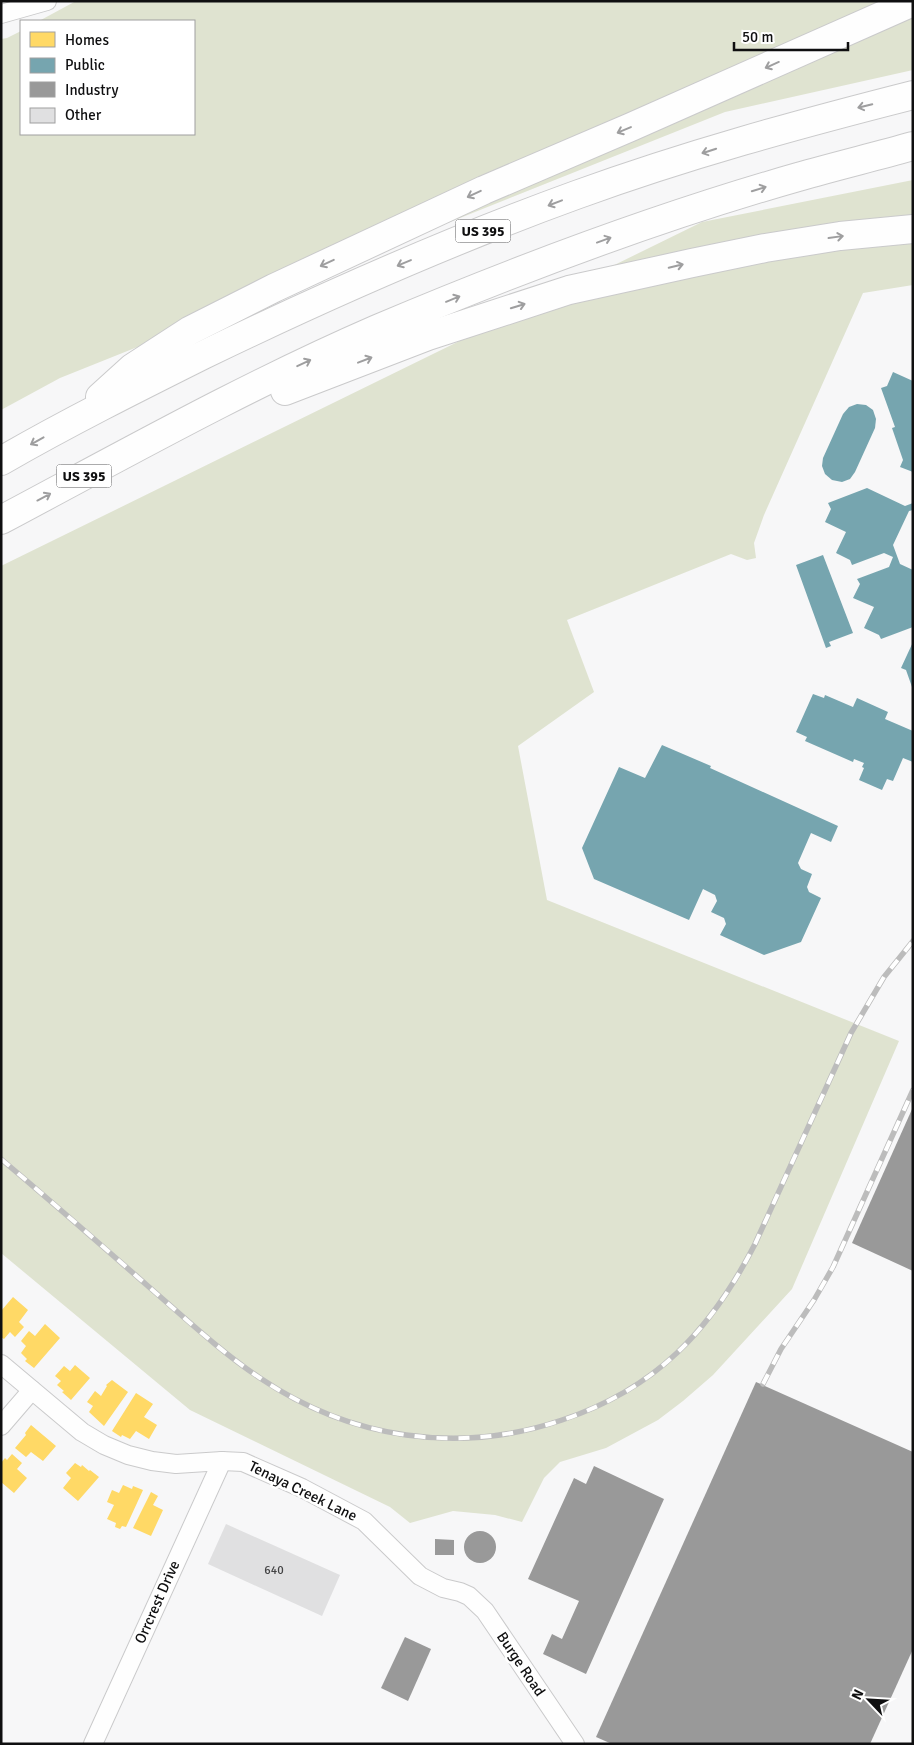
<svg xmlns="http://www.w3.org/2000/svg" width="914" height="1745" font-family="Signika,sans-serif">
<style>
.green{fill:#dfe3d0}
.homes{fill:#ffd966}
.public{fill:#76a5af}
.industry{fill:#999}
.building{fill:#e0e0e1}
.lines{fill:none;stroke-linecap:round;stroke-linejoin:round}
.minor-casing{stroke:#cacacb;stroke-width:20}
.motorway-casing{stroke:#cacacb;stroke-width:30}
.minor{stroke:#fefefe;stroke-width:18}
.motorway{stroke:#fefefe;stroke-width:28}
.rail-casing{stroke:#bcbcbc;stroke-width:5.5}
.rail{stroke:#fff;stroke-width:4;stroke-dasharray:11;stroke-linecap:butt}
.oneway{stroke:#9e9e9f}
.labels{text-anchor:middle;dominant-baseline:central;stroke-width:5;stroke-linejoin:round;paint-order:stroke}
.number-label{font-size:12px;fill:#434344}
.shield{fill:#fff;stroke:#575758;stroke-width:1}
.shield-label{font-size:14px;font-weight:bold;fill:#0f0f10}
.street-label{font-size:15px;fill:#0f0f10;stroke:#fff}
</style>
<rect width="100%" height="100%" fill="#f7f7f8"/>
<g class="green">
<path d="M 76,1 L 913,1 L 913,70 L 725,112 L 60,378 L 1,410 L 1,39 L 7,38 L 21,31 L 21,134 L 194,134 L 194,21 L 39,21 Z"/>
<path d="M 913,180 L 913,285 L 863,293 L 764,515 L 754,543 L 756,558 L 747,560 L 731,554 L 567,620 L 594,692 L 518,746 L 547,900 L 899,1041 L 792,1289 L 713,1375 L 683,1401 L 658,1420 L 606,1448 L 560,1462 L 544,1478 L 522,1522 L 495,1515 L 453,1511 L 410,1523 L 390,1507 L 190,1410 L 1,1253 L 1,566 L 702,222 Z"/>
</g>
<g class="homes">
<path d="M 13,1297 L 28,1310 L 19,1322 L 24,1327 L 15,1337 L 10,1332 L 4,1339 L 1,1337 L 1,1311 Z"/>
<path d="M 45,1324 L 60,1338 L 34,1368 L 25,1361 L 27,1359 L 21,1353 L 26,1346 L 21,1341 L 29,1331 L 35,1336 Z"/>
<path d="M 75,1365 L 90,1378 L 71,1400 L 62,1392 L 64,1391 L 57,1385 L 61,1381 L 55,1376 L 64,1366 L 70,1371 Z"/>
<path d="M 112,1380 L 128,1392 L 104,1426 L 89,1412 L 93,1406 L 87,1402 L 95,1391 L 101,1396 L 107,1386 L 106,1385 Z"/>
<path d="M 136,1393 L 153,1404 L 144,1417 L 157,1425 L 149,1439 L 136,1431 L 130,1439 L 122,1435 L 121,1437 L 112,1431 Z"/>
<path d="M 31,1425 L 56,1446 L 43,1461 L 31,1452 L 26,1457 L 15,1448 L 26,1435 L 25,1433 Z"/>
<path d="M 12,1454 L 22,1463 L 17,1469 L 27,1478 L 14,1493 L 1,1482 L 1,1463 L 5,1458 L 7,1460 Z"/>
<path d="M 75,1463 L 81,1467 L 82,1465 L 89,1471 L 90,1470 L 99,1477 L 78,1501 L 63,1488 L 71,1478 L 66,1473 Z"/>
<path d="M 123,1485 L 132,1489 L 133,1486 L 143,1490 L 126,1527 L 122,1526 L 120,1529 L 115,1527 L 116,1523 L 107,1519 L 114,1505 L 107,1502 L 112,1490 L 119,1493 Z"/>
<path d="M 151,1492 L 158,1496 L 153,1505 L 163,1510 L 151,1536 L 133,1528 Z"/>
</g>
<g class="public">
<path d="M 893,372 L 913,381 L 913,472 L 900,467 L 903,460 L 892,428 L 895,427 L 881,388 L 887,386 Z"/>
<path d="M 857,404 L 866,405 L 873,410 L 876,419 L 875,428 L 855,472 L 850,479 L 842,482 L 832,480 L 825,474 L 822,466 L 823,458 L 843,414 L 849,407 Z"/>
<path d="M 867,488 L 905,506 L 913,503 L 913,510 L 909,511 L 893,545 L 900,564 L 913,570 L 913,627 L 881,639 L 879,635 L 864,628 L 874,607 L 853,598 L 860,584 L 857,579 L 889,567 L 893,557 L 884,553 L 852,565 L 850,560 L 836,553 L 846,532 L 825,522 L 831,509 L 828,503 Z"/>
<path d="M 823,555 L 853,633 L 829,642 L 831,646 L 826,648 L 796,565 Z"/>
<path d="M 913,642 L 913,687 L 912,687 L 906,670 L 901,668 Z"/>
<path d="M 813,694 L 824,698 L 825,695 L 853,707 L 857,698 L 888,712 L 885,719 L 913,731 L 913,762 L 903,758 L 893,781 L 887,779 L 882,790 L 859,780 L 864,768 L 862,767 L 864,763 L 854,759 L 853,762 L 805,741 L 807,737 L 796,732 Z"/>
<path d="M 662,745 L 711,766 L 710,768 L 838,826 L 831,842 L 811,833 L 798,863 L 801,869 L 812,874 L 807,887 L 809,892 L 821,898 L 801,942 L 764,955 L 720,935 L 726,924 L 724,918 L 711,912 L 717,901 L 715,895 L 703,889 L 689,920 L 594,879 L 582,848 L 619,767 L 645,778 Z"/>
</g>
<g class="industry">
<path d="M 913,1107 L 913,1271 L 852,1243 Z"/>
<path d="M 756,1382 L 913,1452 L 913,1649 L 870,1744 L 612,1744 L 596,1737 Z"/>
<path d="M 594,1466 L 664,1499 L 586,1674 L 543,1654 L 552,1634 L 562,1639 L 579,1601 L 528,1579 L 574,1478 L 586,1484 Z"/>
<circle cx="480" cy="1547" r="16"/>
<path d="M 435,1539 L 454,1540 L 454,1555 L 435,1555 Z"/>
<path d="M 405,1637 L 431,1649 L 408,1701 L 381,1688 Z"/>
</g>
<path class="building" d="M 226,1524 L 340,1575 L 322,1616 L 208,1564 Z"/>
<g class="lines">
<g class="minor-casing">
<g id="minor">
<path d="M 1,14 L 47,1"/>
<path d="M 1,1364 L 82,1432 L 104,1445 L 128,1455 L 152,1461 L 176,1464 L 222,1461 L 243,1462 L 302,1488 L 364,1521 L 420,1576 L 443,1588 L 460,1592 L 469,1596 L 485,1611 L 575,1744"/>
<path d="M 1,1426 L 32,1390"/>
<path d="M 93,1744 L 222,1461"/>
</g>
</g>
<g class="motorway-casing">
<g id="motorway">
<path d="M 285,391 L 428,336 L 569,290 L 692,263 L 765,248 L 840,236 L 913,229"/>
<path d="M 100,397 L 132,368 L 189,331 L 274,288 L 484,190 L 631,127 L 913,2"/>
<path d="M 1,461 C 67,423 135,389 203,355 C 325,296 449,241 576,195 C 686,155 799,124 913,95"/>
<path d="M 1,520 C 125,454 248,385 377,329 C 514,271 654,218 798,177 C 836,166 874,157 913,146"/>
</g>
</g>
<use href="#minor" class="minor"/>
<use href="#motorway" class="motorway"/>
<g class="rail-casing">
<g id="rail">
<path d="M 1,1159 C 51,1201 100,1244 149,1287 C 185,1318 221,1352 260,1378 C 350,1439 459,1455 562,1420 C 656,1389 711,1330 755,1244 L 851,1033 L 884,977 L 913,941"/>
<path d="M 763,1384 L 781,1349 L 814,1300 L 833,1267 L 913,1090"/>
</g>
</g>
<use href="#rail" class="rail"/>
</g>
<defs><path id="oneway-shaft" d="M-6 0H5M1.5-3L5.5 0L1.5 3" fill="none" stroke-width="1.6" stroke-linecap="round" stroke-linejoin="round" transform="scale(1.25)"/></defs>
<g class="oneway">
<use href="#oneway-shaft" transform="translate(772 65) rotate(156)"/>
<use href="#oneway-shaft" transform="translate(865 106) rotate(166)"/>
<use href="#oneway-shaft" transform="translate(624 130) rotate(157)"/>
<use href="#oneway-shaft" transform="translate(709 151) rotate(162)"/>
<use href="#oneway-shaft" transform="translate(759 189) rotate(-17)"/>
<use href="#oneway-shaft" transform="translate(474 194) rotate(155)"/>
<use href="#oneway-shaft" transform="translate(555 203) rotate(159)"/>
<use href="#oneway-shaft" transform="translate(836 237) rotate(-8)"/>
<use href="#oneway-shaft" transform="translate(604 240) rotate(-20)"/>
<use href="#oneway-shaft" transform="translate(327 263) rotate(155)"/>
<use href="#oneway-shaft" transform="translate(404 263) rotate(157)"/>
<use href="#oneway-shaft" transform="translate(676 266) rotate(-13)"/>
<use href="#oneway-shaft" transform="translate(453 299) rotate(-22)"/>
<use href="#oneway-shaft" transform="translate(518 306) rotate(-17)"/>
<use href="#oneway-shaft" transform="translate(365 360) rotate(-21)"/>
<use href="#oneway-shaft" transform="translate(304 363) rotate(-25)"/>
<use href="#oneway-shaft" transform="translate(37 441) rotate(151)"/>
<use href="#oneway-shaft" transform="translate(44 497) rotate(-28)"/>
</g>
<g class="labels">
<g class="number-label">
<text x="274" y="1570">640</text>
</g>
<g class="shield">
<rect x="455.5" y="219.5" width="55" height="23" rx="4"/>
<rect x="56.5" y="464.5" width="55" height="23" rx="4"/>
</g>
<g class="shield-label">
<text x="483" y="231">US 395</text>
<text x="84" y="476">US 395</text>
</g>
<g class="street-label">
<text transform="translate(303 1491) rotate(26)">Tenaya Creek Lane</text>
<text transform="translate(157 1602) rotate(-66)">Orrcrest Drive</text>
<text transform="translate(521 1664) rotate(56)">Burge Road</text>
</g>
</g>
<rect width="914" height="1745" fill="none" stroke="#0f0f10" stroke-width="5"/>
<rect x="20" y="20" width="175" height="115" fill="#ffffff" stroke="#9f9f9f"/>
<rect x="30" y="32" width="25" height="15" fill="#ffd966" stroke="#9f9f9f"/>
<text x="65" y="45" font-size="15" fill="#0f0f10">Homes</text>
<rect x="30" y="58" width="25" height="15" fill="#76a5af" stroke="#9f9f9f"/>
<text x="65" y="70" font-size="15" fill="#0f0f10">Public</text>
<rect x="30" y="82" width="25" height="15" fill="#999999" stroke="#9f9f9f"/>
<text x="65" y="95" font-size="15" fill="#0f0f10">Industry</text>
<rect x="30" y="108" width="25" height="15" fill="#e0e0e1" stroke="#9f9f9f"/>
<text x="65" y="120" font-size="15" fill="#0f0f10">Other</text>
<g transform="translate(869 1700) rotate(295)" stroke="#ffffff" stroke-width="4" paint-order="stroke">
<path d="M0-4L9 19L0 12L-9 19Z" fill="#0f0f10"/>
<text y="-8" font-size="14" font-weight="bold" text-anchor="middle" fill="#0f0f10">N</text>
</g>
<path d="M734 42v8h114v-8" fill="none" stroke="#0f0f10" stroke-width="2.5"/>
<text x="742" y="42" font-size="15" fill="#0f0f10" stroke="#ffffff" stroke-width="4" paint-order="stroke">50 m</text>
</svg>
